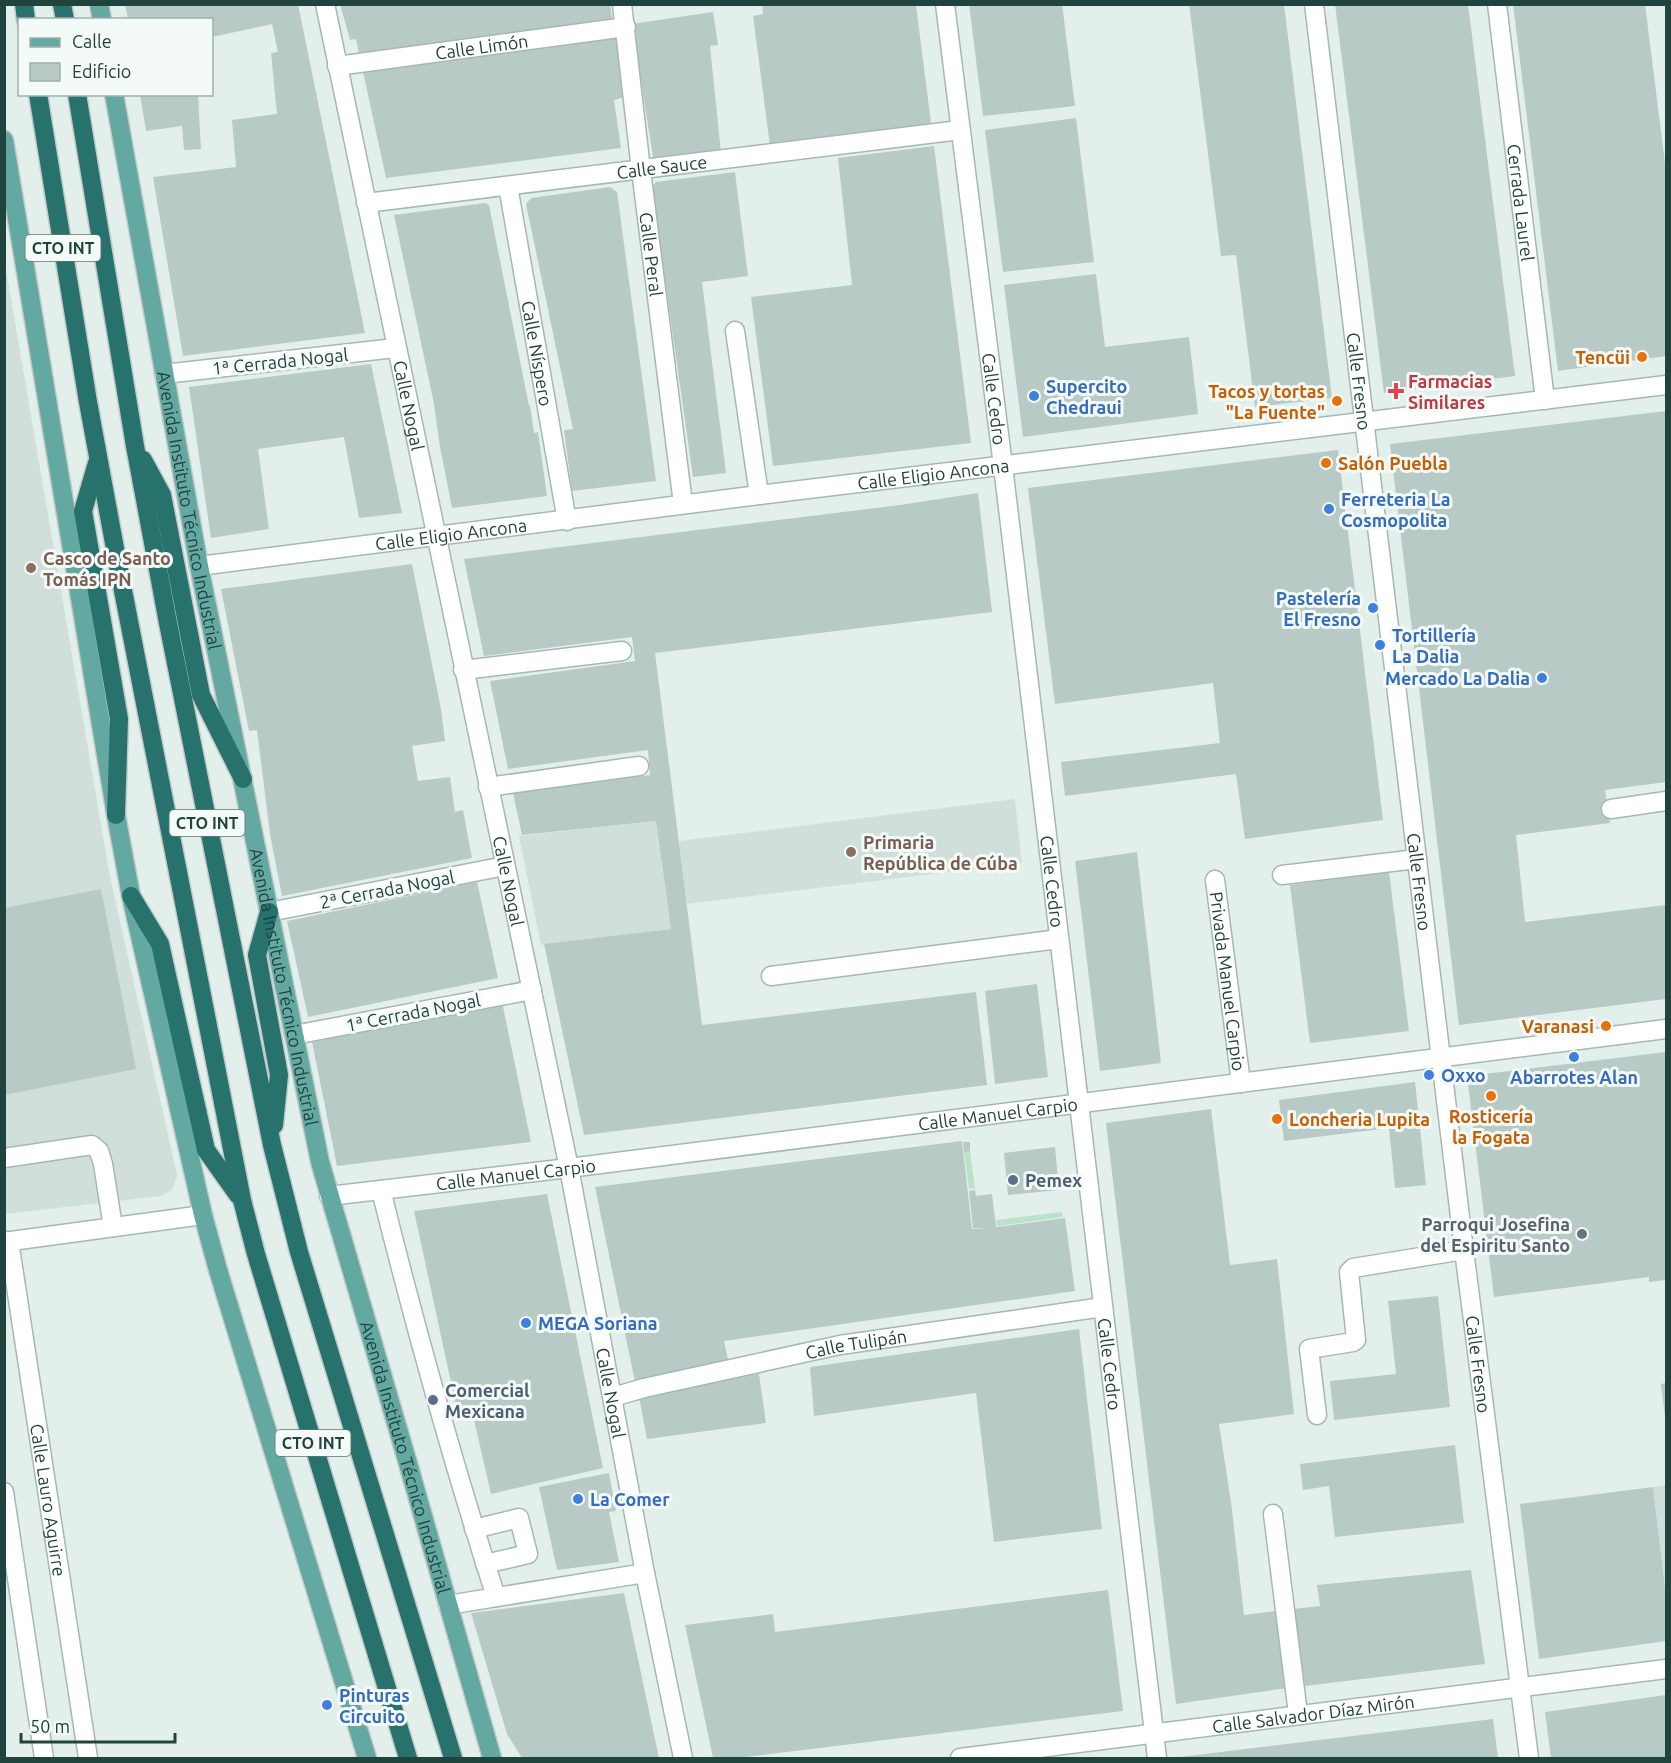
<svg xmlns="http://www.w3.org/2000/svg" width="1671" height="1763" font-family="Ubuntu,sans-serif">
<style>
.built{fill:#d1dfda}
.green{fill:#bae2ca}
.building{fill:#b8cac5}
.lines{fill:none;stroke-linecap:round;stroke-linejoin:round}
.minor-casing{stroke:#a5b8b4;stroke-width:21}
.major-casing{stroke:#c1cac9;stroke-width:21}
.highway-casing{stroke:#c1cac9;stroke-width:21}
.minor{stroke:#fff;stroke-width:18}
.major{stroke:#63a9a1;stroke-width:18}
.highway{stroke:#28726e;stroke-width:18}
.food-dot{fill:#e8710a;stroke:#f4faf8;stroke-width:2}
.health-dot{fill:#e0444e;stroke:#f4faf8;stroke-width:2}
.shop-dot{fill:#3f7fe0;stroke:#f4faf8;stroke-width:2}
.education-dot{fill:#8d6e63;stroke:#f4faf8;stroke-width:2}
.service-dot{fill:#5c6f8a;stroke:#f4faf8;stroke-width:2}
.worship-dot{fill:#6b7280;stroke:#f4faf8;stroke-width:2}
.labels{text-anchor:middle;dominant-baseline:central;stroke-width:6;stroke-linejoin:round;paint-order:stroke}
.shield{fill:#f4faf8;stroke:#607a76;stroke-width:1.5}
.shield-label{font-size:16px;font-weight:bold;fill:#20433e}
.street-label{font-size:18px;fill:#20433e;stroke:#f4faf8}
.food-label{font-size:18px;font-weight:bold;fill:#c56008;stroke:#f4faf8;text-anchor:end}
.health-label{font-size:18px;font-weight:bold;fill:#be3a42;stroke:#f4faf8;text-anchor:start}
.shop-label{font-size:18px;font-weight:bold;fill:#366cbe;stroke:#f4faf8;text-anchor:start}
.education-label{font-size:18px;font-weight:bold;fill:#785e54;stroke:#f4faf8;text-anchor:start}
.service-label{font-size:18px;font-weight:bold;fill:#4e5e75;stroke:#f4faf8;text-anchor:start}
.worship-label{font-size:18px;font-weight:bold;fill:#5b616d;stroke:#f4faf8;text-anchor:end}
</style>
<rect width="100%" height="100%" fill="#e3efeb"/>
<g class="built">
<path d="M 4,258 L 110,877 L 177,1175 L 172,1190 L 161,1196 L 5,1214 Z"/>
<path d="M 1015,799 L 1022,863 L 687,904 L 679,841 Z"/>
<path d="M 656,821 L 671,929 L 541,945 L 519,836 Z"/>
<path d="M 1666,1485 L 1666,1596 L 1653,1487 Z"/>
</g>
<g class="green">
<path d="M 970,1151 L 975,1188 L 969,1189 L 964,1152 Z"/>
<path d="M 1062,1212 L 1063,1217 L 997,1226 L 996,1220 Z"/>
</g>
<g class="building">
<path d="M 125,4 L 298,4 L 365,333 L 183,356 L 153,177 L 236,167 L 232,120 L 277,114 L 271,53 L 278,52 L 272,24 L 212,37 L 212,20 L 128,20 Z"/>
<path d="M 340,4 L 610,4 L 613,26 L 360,58 L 356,39 L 350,40 Z"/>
<path d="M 969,4 L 1062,4 L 1075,106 L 983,116 Z"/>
<path d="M 1189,4 L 1284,4 L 1332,398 L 1255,407 L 1236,255 L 1221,256 Z"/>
<path d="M 1335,4 L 1468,4 L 1515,376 L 1384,393 Z"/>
<path d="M 1513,4 L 1645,4 L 1666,171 L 1666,356 L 1558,371 Z"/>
<path d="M 762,5 L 916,5 L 931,123 L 770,146 L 753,16 L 763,14 Z"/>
<path d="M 713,12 L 718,45 L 710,46 L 721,153 L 654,163 L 632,24 Z"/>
<path d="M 616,37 L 625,97 L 614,100 L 621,148 L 386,178 L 362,67 Z"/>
<path d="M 140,94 L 198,94 L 201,149 L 184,150 L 182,126 L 146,131 Z"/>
<path d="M 1076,118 L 1094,262 L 1003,272 L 985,130 Z"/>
<path d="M 934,146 L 971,443 L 773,466 L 751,297 L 852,285 L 838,158 Z"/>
<path d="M 735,172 L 748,276 L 702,282 L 726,473 L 693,477 L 652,188 L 656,182 Z"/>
<path d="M 610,187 L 617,192 L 656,481 L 572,491 L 564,430 L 573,429 L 526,204 L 531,198 Z"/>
<path d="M 485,203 L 489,205 L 529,406 L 530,405 L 534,433 L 538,432 L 547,496 L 452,508 L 440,447 L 434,404 L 394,215 Z"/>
<path d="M 1096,274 L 1105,347 L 1189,337 L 1198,414 L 1023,437 L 1004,285 Z"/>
<path d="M 371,364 L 402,513 L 359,518 L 344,437 L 258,449 L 269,529 L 211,538 L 189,387 Z"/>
<path d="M 1666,411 L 1666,782 L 1605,790 L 1610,823 L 1516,835 L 1525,922 L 1666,905 L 1666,999 L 1459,1025 L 1390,444 Z"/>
<path d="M 1338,450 L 1383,820 L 1245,839 L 1236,774 L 1065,796 L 1061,762 L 1220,743 L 1213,683 L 1055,704 L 1028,488 Z"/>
<path d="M 978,493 L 992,612 L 655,653 L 702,1025 L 976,992 L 987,1085 L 584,1135 L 544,944 L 671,929 L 656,821 L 522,835 L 513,793 L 650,775 L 648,750 L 508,769 L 490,681 L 635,661 L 632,637 L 484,656 L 464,559 L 900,505 Z"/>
<path d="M 412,564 L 441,709 L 445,741 L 412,746 L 418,781 L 450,777 L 455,812 L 463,810 L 472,858 L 282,896 L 270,834 L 257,730 L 249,731 L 221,589 Z"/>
<path d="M 1137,852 L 1161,1063 L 1100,1071 L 1075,861 Z"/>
<path d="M 1389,872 L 1409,1031 L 1310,1043 L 1290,885 Z"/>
<path d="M 477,882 L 498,978 L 308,1017 L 287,921 Z"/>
<path d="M 101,889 L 136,1069 L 4,1095 L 4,908 Z"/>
<path d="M 1037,984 L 1048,1077 L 995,1084 L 985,991 Z"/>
<path d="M 502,1002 L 531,1142 L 337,1166 L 312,1042 Z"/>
<path d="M 1666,1052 L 1666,1280 L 1649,1282 L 1649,1277 L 1494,1297 L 1467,1076 Z"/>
<path d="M 1415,1082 L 1426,1185 L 1395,1188 L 1389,1128 L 1284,1141 L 1279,1100 Z"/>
<path d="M 1211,1109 L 1230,1265 L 1277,1259 L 1294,1414 L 1219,1424 L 1231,1502 L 1244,1615 L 1276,1611 L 1288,1688 L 1176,1704 L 1106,1123 Z"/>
<path d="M 962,1141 L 972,1229 L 987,1228 L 973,1228 L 969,1191 L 975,1190 L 976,1196 L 992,1194 L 996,1227 L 1065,1218 L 1075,1291 L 724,1341 L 729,1364 L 635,1382 L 595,1187 Z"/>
<path d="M 963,1142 L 970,1142 L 970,1151 L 964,1152 Z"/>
<path d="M 1055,1147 L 1059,1190 L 1008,1195 L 1004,1153 Z"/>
<path d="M 547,1194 L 603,1468 L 491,1494 L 471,1407 L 457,1410 L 414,1211 Z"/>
<path d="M 1438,1296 L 1450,1407 L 1334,1420 L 1330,1381 L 1396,1374 L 1388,1301 Z"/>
<path d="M 1079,1329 L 1102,1529 L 994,1542 L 976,1393 L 814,1416 L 810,1367 Z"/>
<path d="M 759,1374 L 766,1423 L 647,1439 L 639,1397 L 731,1377 Z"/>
<path d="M 1666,1383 L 1666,1417 L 1665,1417 L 1661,1384 Z"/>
<path d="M 1455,1445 L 1464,1523 L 1335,1537 L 1329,1486 L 1303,1490 L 1300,1464 Z"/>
<path d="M 609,1473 L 616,1511 L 609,1512 L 619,1562 L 557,1570 L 539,1487 Z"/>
<path d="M 1653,1487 L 1666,1596 L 1666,1641 L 1539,1659 L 1520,1504 Z"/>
<path d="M 1471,1570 L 1485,1664 L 1305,1686 L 1293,1609 L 1320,1606 L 1317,1585 Z"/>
<path d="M 1108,1590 L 1123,1711 L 737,1758 L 713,1758 L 685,1625 L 773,1614 L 775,1632 Z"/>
<path d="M 624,1593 L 659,1758 L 522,1758 L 507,1734 L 471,1613 Z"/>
<path d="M 1666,1695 L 1666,1758 L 1551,1758 L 1545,1712 Z"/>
<path d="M 1493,1719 L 1498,1758 L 1180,1758 L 1180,1757 Z"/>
</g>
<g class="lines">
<g class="minor-casing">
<g id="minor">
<path id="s1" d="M 325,4 L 569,1168 L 645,1573 L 683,1758"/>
<path id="s2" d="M 622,4 L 641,170 L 683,504"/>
<path id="s3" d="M 945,4 L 1003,466 L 1157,1758"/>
<path id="s4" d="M 1314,4 L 1464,1250 L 1529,1758"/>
<path id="s5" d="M 1497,4 L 1545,400"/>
<path id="s6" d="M 337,66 L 626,27"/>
<path id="s7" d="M 508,186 L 567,521"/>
<path id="s8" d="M 366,203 L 960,130"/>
<path d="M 735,331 L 759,495"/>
<path d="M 164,374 L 395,348"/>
<path id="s9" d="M 199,566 L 759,495 L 1666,385"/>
<path d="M 463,670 L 622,651"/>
<path d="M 488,787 L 639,766"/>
<path d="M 1611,809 L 1666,801"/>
<path d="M 1282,875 L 1417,859"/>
<path id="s10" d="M 1215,880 L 1241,1083"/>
<path d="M 269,912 L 505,866"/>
<path d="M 771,976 L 1059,939"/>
<path d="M 294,1035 L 532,990"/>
<path d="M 4,1158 L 92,1145 L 99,1151 L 103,1164 L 113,1227"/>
<path d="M 381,1190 C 415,1327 453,1463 496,1597"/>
<path id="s11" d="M 329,1196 L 569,1168 L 1666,1029"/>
<path id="s12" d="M 9,1241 L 88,1758"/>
<path d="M 4,1242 L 203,1215"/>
<path id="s13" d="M 613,1397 L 644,1388 L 840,1345 L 1103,1307"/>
<path d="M 1317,1415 L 1309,1349 L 1353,1342 L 1356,1340 L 1349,1272 L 1353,1268 L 1464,1250"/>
<path d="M 4,1492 L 44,1758"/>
<path d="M 1273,1514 L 1298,1714"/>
<path d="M 474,1529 L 519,1518 L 528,1554 L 485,1564"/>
<path d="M 448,1605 L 645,1573"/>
<path id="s14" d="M 960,1758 L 1666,1669"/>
</g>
</g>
<g class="major-casing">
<g id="major">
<path d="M 99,4 L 102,20"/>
<path id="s15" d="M 114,94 L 199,566 L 320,1162 L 409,1467 L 492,1758"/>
<path d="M 4,140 L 116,815 L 131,896 L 203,1215 L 218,1270 L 367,1758"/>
</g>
</g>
<g class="highway-casing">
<g id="highway">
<path d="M 24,4 L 26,20"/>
<path d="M 62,4 L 65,20"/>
<path d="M 38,94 L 88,402 L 119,570 L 242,1200 L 256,1254 L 408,1758"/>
<path d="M 77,94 L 135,446 L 168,623 L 272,1145 L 299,1252 L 453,1758"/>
<path d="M 143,460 L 162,495 L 201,695 L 243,779"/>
<path d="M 97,463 L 83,511 L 119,719 L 116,815"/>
<path d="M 131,896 L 160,944 L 206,1150 L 238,1195"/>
<path d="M 269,912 L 257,955 L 279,1075 L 274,1125"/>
</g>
</g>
<use href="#minor" class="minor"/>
<use href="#major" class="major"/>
<use href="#highway" class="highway"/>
</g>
<g class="food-dot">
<circle cx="1642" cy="357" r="6"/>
<circle cx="1337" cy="401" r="6"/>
<circle cx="1326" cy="463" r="6"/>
<circle cx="1606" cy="1026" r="6"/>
<circle cx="1491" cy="1096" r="6"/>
<circle cx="1277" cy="1119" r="6"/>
</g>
<path class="health-dot" d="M1393 382h6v6h6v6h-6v6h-6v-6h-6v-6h6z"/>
<g class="shop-dot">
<circle cx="1034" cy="396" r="6"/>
<circle cx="1329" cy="509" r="6"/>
<circle cx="1373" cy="608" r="6"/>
<circle cx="1380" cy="645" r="6"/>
<circle cx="1542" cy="678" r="6"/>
<circle cx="1574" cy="1057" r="6"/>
<circle cx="1429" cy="1075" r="6"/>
<circle cx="526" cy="1323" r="6"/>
<circle cx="578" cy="1499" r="6"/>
<circle cx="327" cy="1705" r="6"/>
</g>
<g class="education-dot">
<circle cx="31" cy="568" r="6"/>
<circle cx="851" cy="852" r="6"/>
</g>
<g class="service-dot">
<circle cx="1013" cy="1180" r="6"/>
<circle cx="433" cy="1400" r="6"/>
</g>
<circle class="worship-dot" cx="1582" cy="1234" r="6"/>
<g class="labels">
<g class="shield">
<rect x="25.5" y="235" width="75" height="26" rx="4.5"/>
<rect x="169.5" y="810" width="75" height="26" rx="4.5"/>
<rect x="275.5" y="1430" width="75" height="26" rx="4.5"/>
</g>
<g class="shield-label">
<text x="63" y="248">CTO INT</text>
<text x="207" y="823">CTO INT</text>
<text x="313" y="1443">CTO INT</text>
</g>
<g class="street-label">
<text stroke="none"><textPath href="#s6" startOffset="146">Calle Limón</textPath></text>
<text stroke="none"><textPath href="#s8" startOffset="298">Calle Sauce</textPath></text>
<text stroke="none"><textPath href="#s5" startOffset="200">Cerrada Laurel</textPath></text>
<text stroke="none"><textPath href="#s2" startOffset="252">Calle Peral</textPath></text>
<text stroke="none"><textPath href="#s7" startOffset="170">Calle Níspero</textPath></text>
<text transform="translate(280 361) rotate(-6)">1ª Cerrada Nogal</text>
<text stroke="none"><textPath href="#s4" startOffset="380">Calle Fresno</textPath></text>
<text stroke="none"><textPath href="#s3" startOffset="398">Calle Cedro</textPath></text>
<text stroke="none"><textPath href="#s1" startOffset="410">Calle Nogal</textPath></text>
<text stroke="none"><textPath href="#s9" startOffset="740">Calle Eligio Ancona</textPath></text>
<text stroke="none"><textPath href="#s15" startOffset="423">Avenida Instituto Técnico Industrial</textPath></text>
<text stroke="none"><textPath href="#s9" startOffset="254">Calle Eligio Ancona</textPath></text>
<text stroke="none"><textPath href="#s1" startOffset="896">Calle Nogal</textPath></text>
<text stroke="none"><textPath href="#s3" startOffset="884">Calle Cedro</textPath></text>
<text stroke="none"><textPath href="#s4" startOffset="884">Calle Fresno</textPath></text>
<text transform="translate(387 889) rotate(-11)">2ª Cerrada Nogal</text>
<text stroke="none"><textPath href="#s10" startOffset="102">Privada Manuel Carpio</textPath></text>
<text stroke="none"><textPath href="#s15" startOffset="909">Avenida Instituto Técnico Industrial</textPath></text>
<text transform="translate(413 1012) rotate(-11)">1ª Cerrada Nogal</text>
<text stroke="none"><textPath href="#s11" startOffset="674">Calle Manuel Carpio</textPath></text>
<text stroke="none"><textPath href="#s11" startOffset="188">Calle Manuel Carpio</textPath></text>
<text stroke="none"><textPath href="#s13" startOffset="249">Calle Tulipán</textPath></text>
<text stroke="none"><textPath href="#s3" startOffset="1370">Calle Cedro</textPath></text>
<text stroke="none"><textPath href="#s4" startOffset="1370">Calle Fresno</textPath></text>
<text stroke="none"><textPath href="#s1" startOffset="1418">Calle Nogal</textPath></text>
<text stroke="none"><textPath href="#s15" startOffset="1395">Avenida Instituto Técnico Industrial</textPath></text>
<text stroke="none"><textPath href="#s12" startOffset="262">Calle Lauro Aguirre</textPath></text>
<text stroke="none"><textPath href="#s14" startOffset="356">Calle Salvador Díaz Mirón</textPath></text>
</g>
<g class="food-label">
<text x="1630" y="357">Tencüi</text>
<text x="1325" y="391">Tacos y tortas<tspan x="1325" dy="21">"La Fuente"</tspan></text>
<text x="1338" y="463" text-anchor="start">Salón Puebla</text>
<text x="1594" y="1026">Varanasi</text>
<text x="1491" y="1116" text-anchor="middle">Rosticería<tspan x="1491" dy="21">la Fogata</tspan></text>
<text x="1289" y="1119" text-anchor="start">Loncheria Lupita</text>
</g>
<g class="health-label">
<text x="1408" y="381">Farmacias<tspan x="1408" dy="21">Similares</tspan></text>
</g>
<g class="shop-label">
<text x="1046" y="386">Supercito<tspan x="1046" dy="21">Chedraui</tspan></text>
<text x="1341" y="499">Ferreteria La<tspan x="1341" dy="21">Cosmopolita</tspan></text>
<text x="1361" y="598" text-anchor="end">Pastelería<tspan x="1361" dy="21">El Fresno</tspan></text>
<text x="1392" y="635">Tortillería<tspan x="1392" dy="21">La Dalia</tspan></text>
<text x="1530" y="678" text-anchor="end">Mercado La Dalia</text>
<text x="1441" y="1075">Oxxo</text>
<text x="1574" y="1077" text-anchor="middle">Abarrotes Alan</text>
<text x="538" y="1323">MEGA Soriana</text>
<text x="590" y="1499">La Comer</text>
<text x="339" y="1695">Pinturas<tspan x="339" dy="21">Circuito</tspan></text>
</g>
<g class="education-label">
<text x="43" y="558">Casco de Santo<tspan x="43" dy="21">Tomás IPN</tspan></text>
<text x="863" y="842">Primaria<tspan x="863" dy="21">República de Cúba</tspan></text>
</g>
<g class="service-label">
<text x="1025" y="1180">Pemex</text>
<text x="445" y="1390">Comercial<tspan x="445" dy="21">Mexicana</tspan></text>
</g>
<g class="worship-label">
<text x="1570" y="1224">Parroqui Josefina<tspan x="1570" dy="21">del Espiritu Santo</tspan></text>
</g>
</g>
<rect width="1671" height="1763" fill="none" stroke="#20433e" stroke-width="12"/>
<rect x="18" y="18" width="195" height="78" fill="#f4faf8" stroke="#9fb1ae" stroke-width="1.5"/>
<rect x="30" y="38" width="30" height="9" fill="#63a9a1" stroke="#9fb1ae" stroke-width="1.5"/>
<text x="72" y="48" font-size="18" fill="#20433e">Calle</text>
<rect x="30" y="63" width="30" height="18" fill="#b8cac5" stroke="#9fb1ae" stroke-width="1.5"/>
<text x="72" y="78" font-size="18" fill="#20433e">Edificio</text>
<path d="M21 1733v9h154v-9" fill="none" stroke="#20433e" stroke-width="3"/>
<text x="30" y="1733" font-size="18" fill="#20433e" stroke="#f4faf8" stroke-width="4.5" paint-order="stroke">50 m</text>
</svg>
